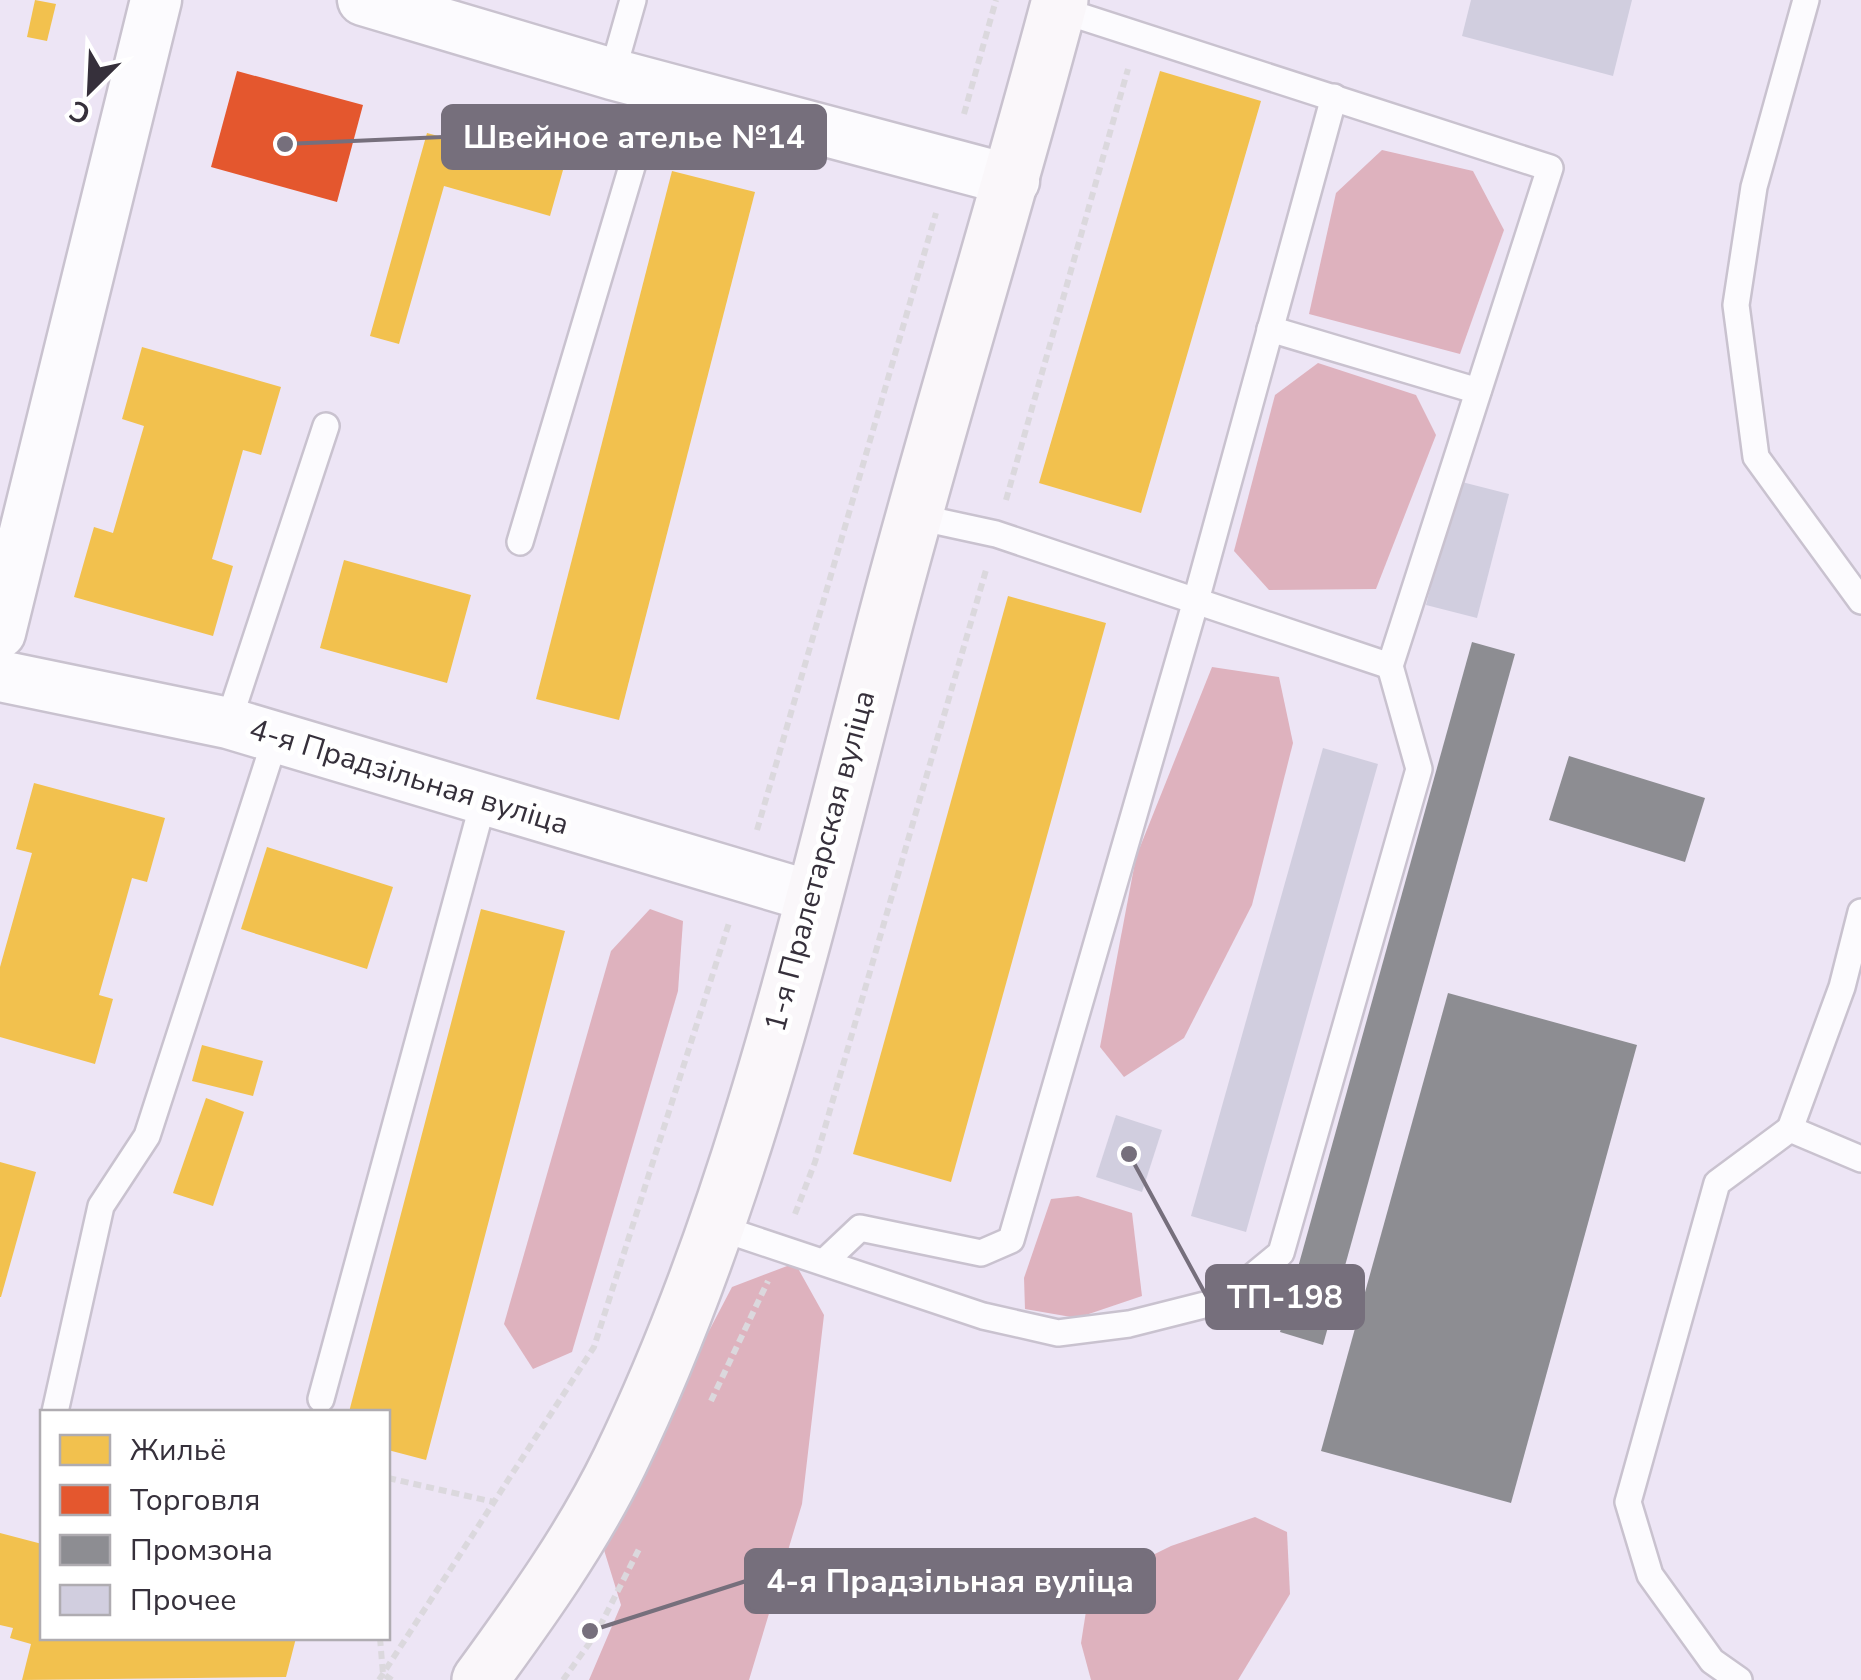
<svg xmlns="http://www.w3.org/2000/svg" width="1861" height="1680" font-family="'Nunito Sans',sans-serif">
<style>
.forest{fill:#deb2be}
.homes{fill:#f2c14e}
.shops{fill:#e4572e}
.industry{fill:#8d8d92}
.building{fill:#d1cedf}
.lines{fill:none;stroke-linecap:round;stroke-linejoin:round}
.service-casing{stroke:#c9c2cf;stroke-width:30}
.minor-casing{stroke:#c9c2cf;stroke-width:55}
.secondary-casing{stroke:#c9c2cf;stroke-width:60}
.path{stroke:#dbd8dd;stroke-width:6;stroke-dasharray:8 5;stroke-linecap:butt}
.service{stroke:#fcfbfe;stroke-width:25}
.minor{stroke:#fcfbfe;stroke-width:50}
.secondary{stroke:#faf7fa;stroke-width:55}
.labels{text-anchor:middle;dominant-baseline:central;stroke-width:10;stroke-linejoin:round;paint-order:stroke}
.street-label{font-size:30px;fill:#36303b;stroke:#fff}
.leader{fill:none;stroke:#766f7c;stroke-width:4}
.callout-dot{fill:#766f7c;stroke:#fff;stroke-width:4}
.callout{fill:#766f7c;stroke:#766f7c;stroke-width:4}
.callout-label{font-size:32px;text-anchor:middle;font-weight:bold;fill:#fff}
</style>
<rect width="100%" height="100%" fill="#ede5f5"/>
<g class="forest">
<path d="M 1382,150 L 1473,171 L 1504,230 L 1460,354 L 1309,314 L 1336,193 Z"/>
<path d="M 1318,363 L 1416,395 L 1436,435 L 1376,589 L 1269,590 L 1234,551 L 1275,395 Z"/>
<path d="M 1212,667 L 1279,677 L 1293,743 L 1252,905 L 1184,1038 L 1124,1077 L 1100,1047 L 1136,857 Z"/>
<path d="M 650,909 L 683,921 L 678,991 L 572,1352 L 533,1369 L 504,1324 L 611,951 Z"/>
<path d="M 1078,1196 L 1132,1213 L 1142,1296 L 1077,1318 L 1025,1309 L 1024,1278 L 1051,1199 Z"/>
<path d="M 795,1263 L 824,1315 L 802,1504 L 749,1680 L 589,1680 L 621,1605 L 604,1550 L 644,1455 L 732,1287 Z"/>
<path d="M 1255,1517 L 1287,1532 L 1290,1594 L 1238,1680 L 1091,1680 L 1081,1643 L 1090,1586 L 1171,1546 Z"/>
</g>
<g class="homes">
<path d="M 35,0 L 56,4 L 47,41 L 27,37 Z"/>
<path d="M 1160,71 L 1261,101 L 1141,513 L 1039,483 Z"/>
<path d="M 427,133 L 563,170 L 550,216 L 444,186 L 399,344 L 370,336 Z"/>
<path d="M 672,171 L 755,192 L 619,720 L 536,699 Z"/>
<path d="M 142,347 L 281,387 L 261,455 L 243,450 L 212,559 L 233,566 L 213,636 L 74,597 L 94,527 L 113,533 L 144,426 L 122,419 Z"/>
<path d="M 344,560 L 471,595 L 447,683 L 320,648 Z"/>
<path d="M 1008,596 L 1106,623 L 951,1182 L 853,1154 Z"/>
<path d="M 34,783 L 165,818 L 147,882 L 132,878 L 127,896 L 99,995 L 113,999 L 95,1064 L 0,1037 L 0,967 L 32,853 L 16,849 Z"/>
<path d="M 267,847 L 393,887 L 367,969 L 241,929 Z"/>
<path d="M 481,909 L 565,931 L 426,1460 L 388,1450 L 388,1412 L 349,1412 Z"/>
<path d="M 202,1045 L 263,1061 L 253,1096 L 192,1081 Z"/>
<path d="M 206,1098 L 244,1112 L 213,1206 L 173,1193 Z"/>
<path d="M 0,1162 L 36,1172 L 1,1297 L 0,1297 Z"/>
<path d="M 0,1533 L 42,1544 L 42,1638 L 296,1638 L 286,1677 L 22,1680 L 31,1644 L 10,1638 L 13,1628 L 0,1625 Z"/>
</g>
<path class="shops" d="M 237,71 L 363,105 L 337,202 L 211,167 Z"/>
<g class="industry">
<path d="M 1472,642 L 1515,654 L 1323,1345 L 1280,1332 Z"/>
<path d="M 1569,756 L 1705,798 L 1685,862 L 1549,820 Z"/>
<path d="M 1448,993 L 1637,1045 L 1511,1503 L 1321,1451 Z"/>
</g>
<g class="building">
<path d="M 1471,0 L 1632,0 L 1613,76 L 1462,36 Z"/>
<path d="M 1458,481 L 1509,494 L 1477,618 L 1426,605 Z"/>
<path d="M 1323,748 L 1378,764 L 1246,1232 L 1191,1216 Z"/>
<path d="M 1116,1115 L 1162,1130 L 1142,1192 L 1096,1177 Z"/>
</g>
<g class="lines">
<g class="service-casing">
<g id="service">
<path d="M 1806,0 L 1754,187 L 1736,305 L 1756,457 L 1861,601"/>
<path d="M 612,74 L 633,0"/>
<path d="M 1270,329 L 1478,391"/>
<path d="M 913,516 L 996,534 L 1390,666 L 1550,168 L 1058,9"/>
<path d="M 520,542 L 656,86"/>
<path d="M 228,723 L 326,426"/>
<path d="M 1861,912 L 1842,987 L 1790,1129 L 1861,1159"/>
<path d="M 717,1227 L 983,1316 L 1058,1333 L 1129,1324 L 1224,1300 L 1281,1253 L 1419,769 L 1390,666"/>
<path d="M 824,1262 L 860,1228 L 981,1253 L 1011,1240 L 1195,604 L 1334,97"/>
<path d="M 321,1399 L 484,799"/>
<path d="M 55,1412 L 101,1206 L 147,1136 L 276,737"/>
<path d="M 1739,1680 L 1712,1661 L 1650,1575 L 1628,1502 L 1717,1183 L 1790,1129"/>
</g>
</g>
<g class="minor-casing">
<g id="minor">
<path d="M 363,0 L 612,74 L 1014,181"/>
<path d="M 0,633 L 156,0"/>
<path d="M 0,676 L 228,723 L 813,897"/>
</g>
</g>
<g class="secondary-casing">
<path id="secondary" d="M 480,1680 C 531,1610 582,1539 620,1461 C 746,1201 812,902 885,623 C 940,414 1005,208 1060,0"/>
</g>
<g class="path">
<path d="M 964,114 L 996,0"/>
<path d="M 1006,500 L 1128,69"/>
<path d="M 757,830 L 936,213"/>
<path d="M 795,1214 L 815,1162 L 986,570"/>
<path d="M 711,1401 L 768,1281"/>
<path d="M 388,1478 L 494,1502"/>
<path d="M 380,1638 L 383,1674 L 392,1680"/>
<path d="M 379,1680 L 594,1347 L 729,923"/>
<path d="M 563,1680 L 596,1634 L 640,1547"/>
</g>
<use href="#service" class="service"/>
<use href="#minor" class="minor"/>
<use href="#secondary" class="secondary"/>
</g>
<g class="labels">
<g class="street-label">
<text transform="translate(409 777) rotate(17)">4-я Прадзільная вуліца</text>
<text transform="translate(820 861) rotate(-75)">1-я Пралетарская вуліца</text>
</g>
</g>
<path class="leader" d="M285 144L443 137M1129 1154L1207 1297M590 1631L746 1581"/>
<g class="callout-dot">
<circle cx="285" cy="144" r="10"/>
<circle cx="1129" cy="1154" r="10"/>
<circle cx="590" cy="1631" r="10"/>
</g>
<g class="callout">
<rect x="443" y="106" width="382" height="62" rx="10"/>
<rect x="1207" y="1266" width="156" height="62" rx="10"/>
<rect x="746" y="1550" width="408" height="62" rx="10"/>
</g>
<g class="callout-label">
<text x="634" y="148">Швейное ателье №14</text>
<text x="1285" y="1308">ТП-198</text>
<text x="950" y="1592">4-я Прадзільная вуліца</text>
</g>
<rect x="40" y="1410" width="350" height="230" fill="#ffffff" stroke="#afacb1" stroke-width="2.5"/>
<rect x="60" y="1435" width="50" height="30" fill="#f2c14e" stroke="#afacb1" stroke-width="2.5"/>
<text x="130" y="1460" font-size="30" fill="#36303b">Жильё</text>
<rect x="60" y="1485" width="50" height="30" fill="#e4572e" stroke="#afacb1" stroke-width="2.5"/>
<text x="130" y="1510" font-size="30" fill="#36303b">Торговля</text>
<rect x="60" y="1535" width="50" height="30" fill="#8d8d92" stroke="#afacb1" stroke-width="2.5"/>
<text x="130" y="1560" font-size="30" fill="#36303b">Промзона</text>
<rect x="60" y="1585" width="50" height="30" fill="#d1cedf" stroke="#afacb1" stroke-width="2.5"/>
<text x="130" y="1610" font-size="30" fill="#36303b">Прочее</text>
<g transform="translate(90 90) rotate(204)" stroke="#ffffff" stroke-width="8" paint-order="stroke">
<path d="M0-8L18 38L0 25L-18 38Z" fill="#36303b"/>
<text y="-15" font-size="28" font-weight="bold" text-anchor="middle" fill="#36303b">С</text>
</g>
</svg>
